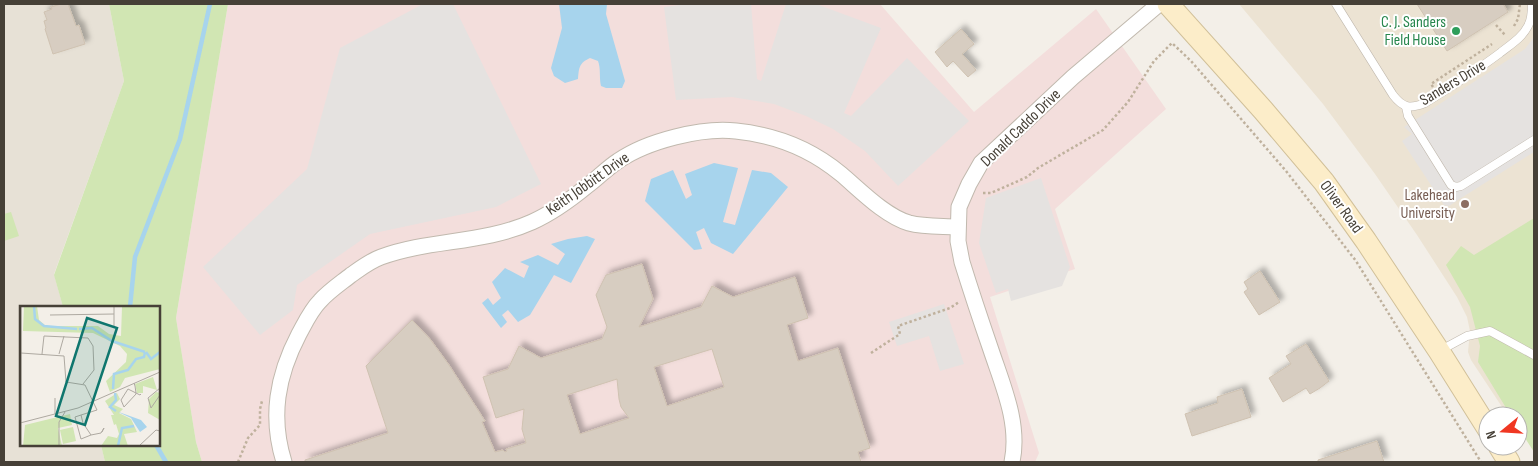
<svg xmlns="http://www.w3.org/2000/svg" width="1538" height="466" font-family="'Sofia Sans Condensed',sans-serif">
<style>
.residential{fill:#e7e1d6}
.education{fill:#ece3d3}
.medical{fill:#f3dedc}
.green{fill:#d1e6b3}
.parking{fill:#e5e2e0}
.water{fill:#a7d4ed}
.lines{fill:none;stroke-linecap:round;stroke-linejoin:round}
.stream{stroke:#a7d4ed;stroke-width:4.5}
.building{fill:#d7cdc1;stroke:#cfc2b1;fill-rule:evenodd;filter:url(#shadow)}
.service-casing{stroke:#c1b9ae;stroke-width:9}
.minor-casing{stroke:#c1b9ae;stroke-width:17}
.secondary-casing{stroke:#d1c099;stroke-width:23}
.path{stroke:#bfb19d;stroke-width:2.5;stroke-dasharray:2.5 2.5;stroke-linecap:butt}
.service{stroke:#fff;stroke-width:8}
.minor{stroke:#fff;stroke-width:15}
.secondary{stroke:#fcedc9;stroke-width:21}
.leisure-dot{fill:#2e9e5b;stroke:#fff;stroke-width:2}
.education-dot{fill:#8d6e63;stroke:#fff;stroke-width:2}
.labels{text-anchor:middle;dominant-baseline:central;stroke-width:4;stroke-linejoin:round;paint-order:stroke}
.leisure-label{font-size:16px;fill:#27864d;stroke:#fff;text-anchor:end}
.street-label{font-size:16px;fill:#464037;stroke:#fff}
.education-label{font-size:16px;fill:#785e54;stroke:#fff;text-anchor:end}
.inset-river{fill:none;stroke:#a7d4ed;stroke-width:2.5}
.inset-road{fill:none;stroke:#aea9a1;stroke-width:1}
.view{fill:#0f766e;fill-opacity:0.15;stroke:#0f766e;stroke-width:2.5}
.inset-edge{fill:none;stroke:#464037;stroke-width:2.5}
</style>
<defs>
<filter id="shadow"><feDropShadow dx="4.5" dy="-4.5" stdDeviation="2.5" flood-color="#0004"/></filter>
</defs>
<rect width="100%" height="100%" fill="#f3efe8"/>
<path class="residential" d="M 4,4 L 109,4 L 124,81 L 54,274 L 63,307 L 21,307 L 21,445 L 101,445 L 105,462 L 4,462 Z"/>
<path class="education" d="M 1239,4 L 1534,4 L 1534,438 L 1523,440 L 1518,432 L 1518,416 L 1508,416 L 1471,360 L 1468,352 L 1470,331 L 1467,317 L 1457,297 L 1417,235 L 1375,174 L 1323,104 Z"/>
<path class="medical" d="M 228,4 L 880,4 L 974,112 L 1096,9 L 1166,109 L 1055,209 L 1075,269 L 990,297 L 1039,453 L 1035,462 L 202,462 L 196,442 L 176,318 Z"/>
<g class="green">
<path d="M 109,4 L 228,4 L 176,318 L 196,442 L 202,462 L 105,462 L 101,445 L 159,445 L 159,307 L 63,307 L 54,275 L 124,81 Z"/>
<path d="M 11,212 L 19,236 L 4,241 L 4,214 Z"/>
<path d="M 1534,218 L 1534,452 L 1518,427 L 1518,416 L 1511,416 L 1478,362 L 1480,346 L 1470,307 L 1446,265 L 1461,246 L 1474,255 Z"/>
</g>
<g class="parking">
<path d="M 423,4 L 453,4 L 541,184 L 496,207 L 370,234 L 297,285 L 293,310 L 260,335 L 203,267 L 307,169 L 340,48 Z"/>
<path d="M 688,4 L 751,4 L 757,79 L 761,81 L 786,4 L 816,4 L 881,28 L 844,113 L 851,116 L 907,58 L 969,121 L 898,186 L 865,151 L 833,129 L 806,116 L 774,104 L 732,97 L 676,100 L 664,7 Z"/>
<path d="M 1534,37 L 1534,152 L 1458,200 L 1449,206 L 1444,205 L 1402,141 L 1412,134 L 1404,127 L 1525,49 Z"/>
<path d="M 1041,178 L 1070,267 L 1062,286 L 1011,301 L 1008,289 L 996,293 L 979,243 L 986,198 Z"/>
<path d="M 944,304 L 964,364 L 940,371 L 929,336 L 897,346 L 889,322 Z"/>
</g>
<g class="water">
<path d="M 559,4 L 607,4 L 606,14 L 625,81 L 622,88 L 606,88 L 601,86 C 599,77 601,69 598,61 L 590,58 C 579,63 579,68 578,79 L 565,83 L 554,76 L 551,68 L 562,28 Z"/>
<path d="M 714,163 L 738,168 L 723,222 L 735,225 L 752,170 L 771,173 L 788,187 L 733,254 L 711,243 L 704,228 L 696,232 L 702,249 L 694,250 L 645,201 L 651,179 L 673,170 L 686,199 L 692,195 L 685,174 Z"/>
<path d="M 587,236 L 595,239 L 571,283 L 554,275 L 530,315 L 518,322 L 508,310 L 502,315 L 507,322 L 501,328 L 482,303 L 488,298 L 493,305 L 501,298 L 492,282 L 505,268 L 524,278 L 529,266 L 520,262 L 538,255 L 558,265 L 565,254 L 551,244 L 568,239 Z"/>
</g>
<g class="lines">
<g class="stream">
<path d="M 130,307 L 135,257 L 180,139 L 210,4"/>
<path d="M 156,445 L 166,462"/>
</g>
</g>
<g class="building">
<path d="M 61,4 L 68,4 L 76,26 L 79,25 L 85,44 L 53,54 L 45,29 L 46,28 L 44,21 L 47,20 L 44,12 L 52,9 L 51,7 Z"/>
<path d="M 1417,4 L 1503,4 L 1508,12 L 1447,51 Z"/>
<path d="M 961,29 L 974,44 L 962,54 L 976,70 L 968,77 L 953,61 L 947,67 L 935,52 Z"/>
<path d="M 642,264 L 653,299 L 639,327 L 701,307 L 712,286 L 733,297 L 795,277 L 808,318 L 787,325 L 798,361 L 838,348 L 870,448 L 858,452 L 861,462 L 305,462 L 305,460 L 388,433 L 366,366 L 412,320 L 430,339 L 449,365 L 485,421 L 482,422 L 495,452 L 503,450 L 505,452 L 507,451 L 506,449 L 526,443 L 522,429 L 524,409 L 496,418 L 483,377 L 508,369 L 519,346 L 541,358 L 602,339 L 607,327 L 596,295 L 606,275 ZM 712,349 L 724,387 L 667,406 L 654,367 ZM 617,379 L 619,399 L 621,407 L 629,418 L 580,434 L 567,395 Z"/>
<path d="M 1260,271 L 1280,302 L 1259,315 L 1244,292 L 1248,289 L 1244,282 Z"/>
<path d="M 1306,344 L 1329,381 L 1320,388 L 1310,394 L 1306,388 L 1283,402 L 1269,378 L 1291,364 L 1286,356 Z"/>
<path d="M 1242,389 L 1251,417 L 1192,436 L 1185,414 L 1218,403 L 1217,397 Z"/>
<path d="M 1377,441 L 1384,462 L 1318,462 L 1318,460 Z"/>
</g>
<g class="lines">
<g class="service-casing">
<g id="service">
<path d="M 1336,4 L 1393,95 C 1403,108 1410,109 1425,103 C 1451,87 1476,71 1500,53 C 1510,45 1522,38 1528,26 C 1532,19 1532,12 1532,4"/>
<path d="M 1406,107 L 1408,116 L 1451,185 L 1456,187 L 1461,186 L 1534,140"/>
<path d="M 1441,350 L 1467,336 L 1490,331 L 1534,355"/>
</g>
</g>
<g class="minor-casing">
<g id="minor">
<path d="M 284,462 C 270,417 277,376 299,334 C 305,323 311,310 320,301 C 329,291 341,283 351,275 C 361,268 370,261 381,257 C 430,239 483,244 532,222 C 552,213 570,200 587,186 C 598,178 607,168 618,161 C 647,141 702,127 736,131 C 776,135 811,149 841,174 C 860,190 885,216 909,223 C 924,227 942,226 957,227"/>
<path d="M 1012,462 C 1020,424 1003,386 991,350 C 981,321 971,291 962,262 L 958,241 L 959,207 L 969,184 L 981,163 L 1073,77 L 1159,4"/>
</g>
</g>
<g class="secondary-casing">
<g id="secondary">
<path d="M 1168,4 L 1263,110 L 1324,182 L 1366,241 L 1439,351 L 1488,429"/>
<path d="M 1499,446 L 1509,462"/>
</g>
</g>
<g class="path">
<path d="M 1496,25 L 1505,35"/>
<path d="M 1514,26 L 1518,19 L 1520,4"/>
<path d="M 1433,87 L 1431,84 L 1492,44"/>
<path d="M 983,193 L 991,193 L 1027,177 L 1038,168 L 1103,130 L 1128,102 L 1154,61 L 1172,43 L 1191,61 L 1286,171 L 1356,261 L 1481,462"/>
<path d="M 871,353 L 900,334 L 898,326 L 950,308 L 959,302"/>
<path d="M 238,462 L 248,438 L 260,425 L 260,409 L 262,401"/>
</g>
<use href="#service" class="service"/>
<use href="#minor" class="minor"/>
<use href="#secondary" class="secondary"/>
</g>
<circle class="leisure-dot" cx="1456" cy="31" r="5"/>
<circle class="education-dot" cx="1465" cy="204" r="5"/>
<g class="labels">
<g class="leisure-label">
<text x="1446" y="22">C. J. Sanders<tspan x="1446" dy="18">Field House</tspan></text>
</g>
<g class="street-label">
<text transform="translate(1453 83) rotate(-31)">Sanders Drive</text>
<text transform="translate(1021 128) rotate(-44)">Donald Caddo Drive</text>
<text transform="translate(588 184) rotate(-35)">Keith Jobbitt Drive</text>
<text transform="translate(1341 207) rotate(54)">Oliver Road</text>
</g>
<g class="education-label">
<text x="1455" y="195">Lakehead<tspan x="1455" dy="18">University</tspan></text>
</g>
</g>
<g transform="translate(20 306)">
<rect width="140" height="140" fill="#f3efe8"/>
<path d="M 4,0 L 17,0 L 19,14 L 26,20 L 78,20 L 89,28 L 101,30 L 102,1 L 140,0 L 140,63 L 105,72 L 100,81 L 90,86 L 86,75 L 106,56 L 107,48 L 100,40 L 73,27 L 3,25 ZM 133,71 L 137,84 L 123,80 L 123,87 L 117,87 L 115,78 ZM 136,86 L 140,87 L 140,114 L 128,107 L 129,93 ZM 97,87 L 100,93 L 94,99 L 103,103 L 99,107 L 111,113 L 117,126 L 104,128 L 108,140 L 81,140 L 88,130 L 97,132 L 99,128 L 96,118 L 94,119 L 91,109 L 94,109 L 85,95 ZM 50,108 L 52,119 L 38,122 L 42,140 L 3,140 L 5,119 ZM 53,121 L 56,135 L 43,138 L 40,124 Z" fill="#d1e6b3"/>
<path d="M 96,105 L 121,114 L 127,121 L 120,126 L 111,112 Z" fill="#a7d4ed"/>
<path class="inset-river" d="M 14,0 L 15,13 L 24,20 L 57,23M 59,23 L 72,22 L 92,35 L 125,46M 126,46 L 131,53 L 140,46M 93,83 L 94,68 L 108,64 L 116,53 L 124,51 L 125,46M 95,87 L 96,94 L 90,101 L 96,105M 98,140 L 102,122 L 114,120"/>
<path class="inset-road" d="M 30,9 L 94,8M 94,20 L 94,0M 1,47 L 44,50 L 46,76 L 65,79 L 77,104 L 61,109 L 63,117 L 71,129 L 81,127 L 84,122 L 82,126M 22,48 L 24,30 L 68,32 L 73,40 L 74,64 L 63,78M 39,48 L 44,30M 114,77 L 115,80 L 116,87 L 116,88 L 104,101 L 101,94 L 108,83 L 120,89 L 121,88M 140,82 L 128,92 L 131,102 L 140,89M 35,92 L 35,108M 61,109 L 55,111 L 61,133 L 71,129M 0,117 L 58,102 L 140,66M 1,140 L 1,0M 39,140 L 39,116 L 45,106M 119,140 L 136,124 L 140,125"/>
<path class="view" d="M 67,12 L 97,22 L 65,119 L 36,110 Z"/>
<rect width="140" height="140" class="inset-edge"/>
</g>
<rect width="1538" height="466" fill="none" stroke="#464037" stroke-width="10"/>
<g transform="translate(1503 431) rotate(252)"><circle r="24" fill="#ffffff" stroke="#b5b3af"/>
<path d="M0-4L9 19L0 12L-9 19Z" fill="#f03722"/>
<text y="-8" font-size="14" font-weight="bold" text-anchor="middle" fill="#464037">N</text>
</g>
</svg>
